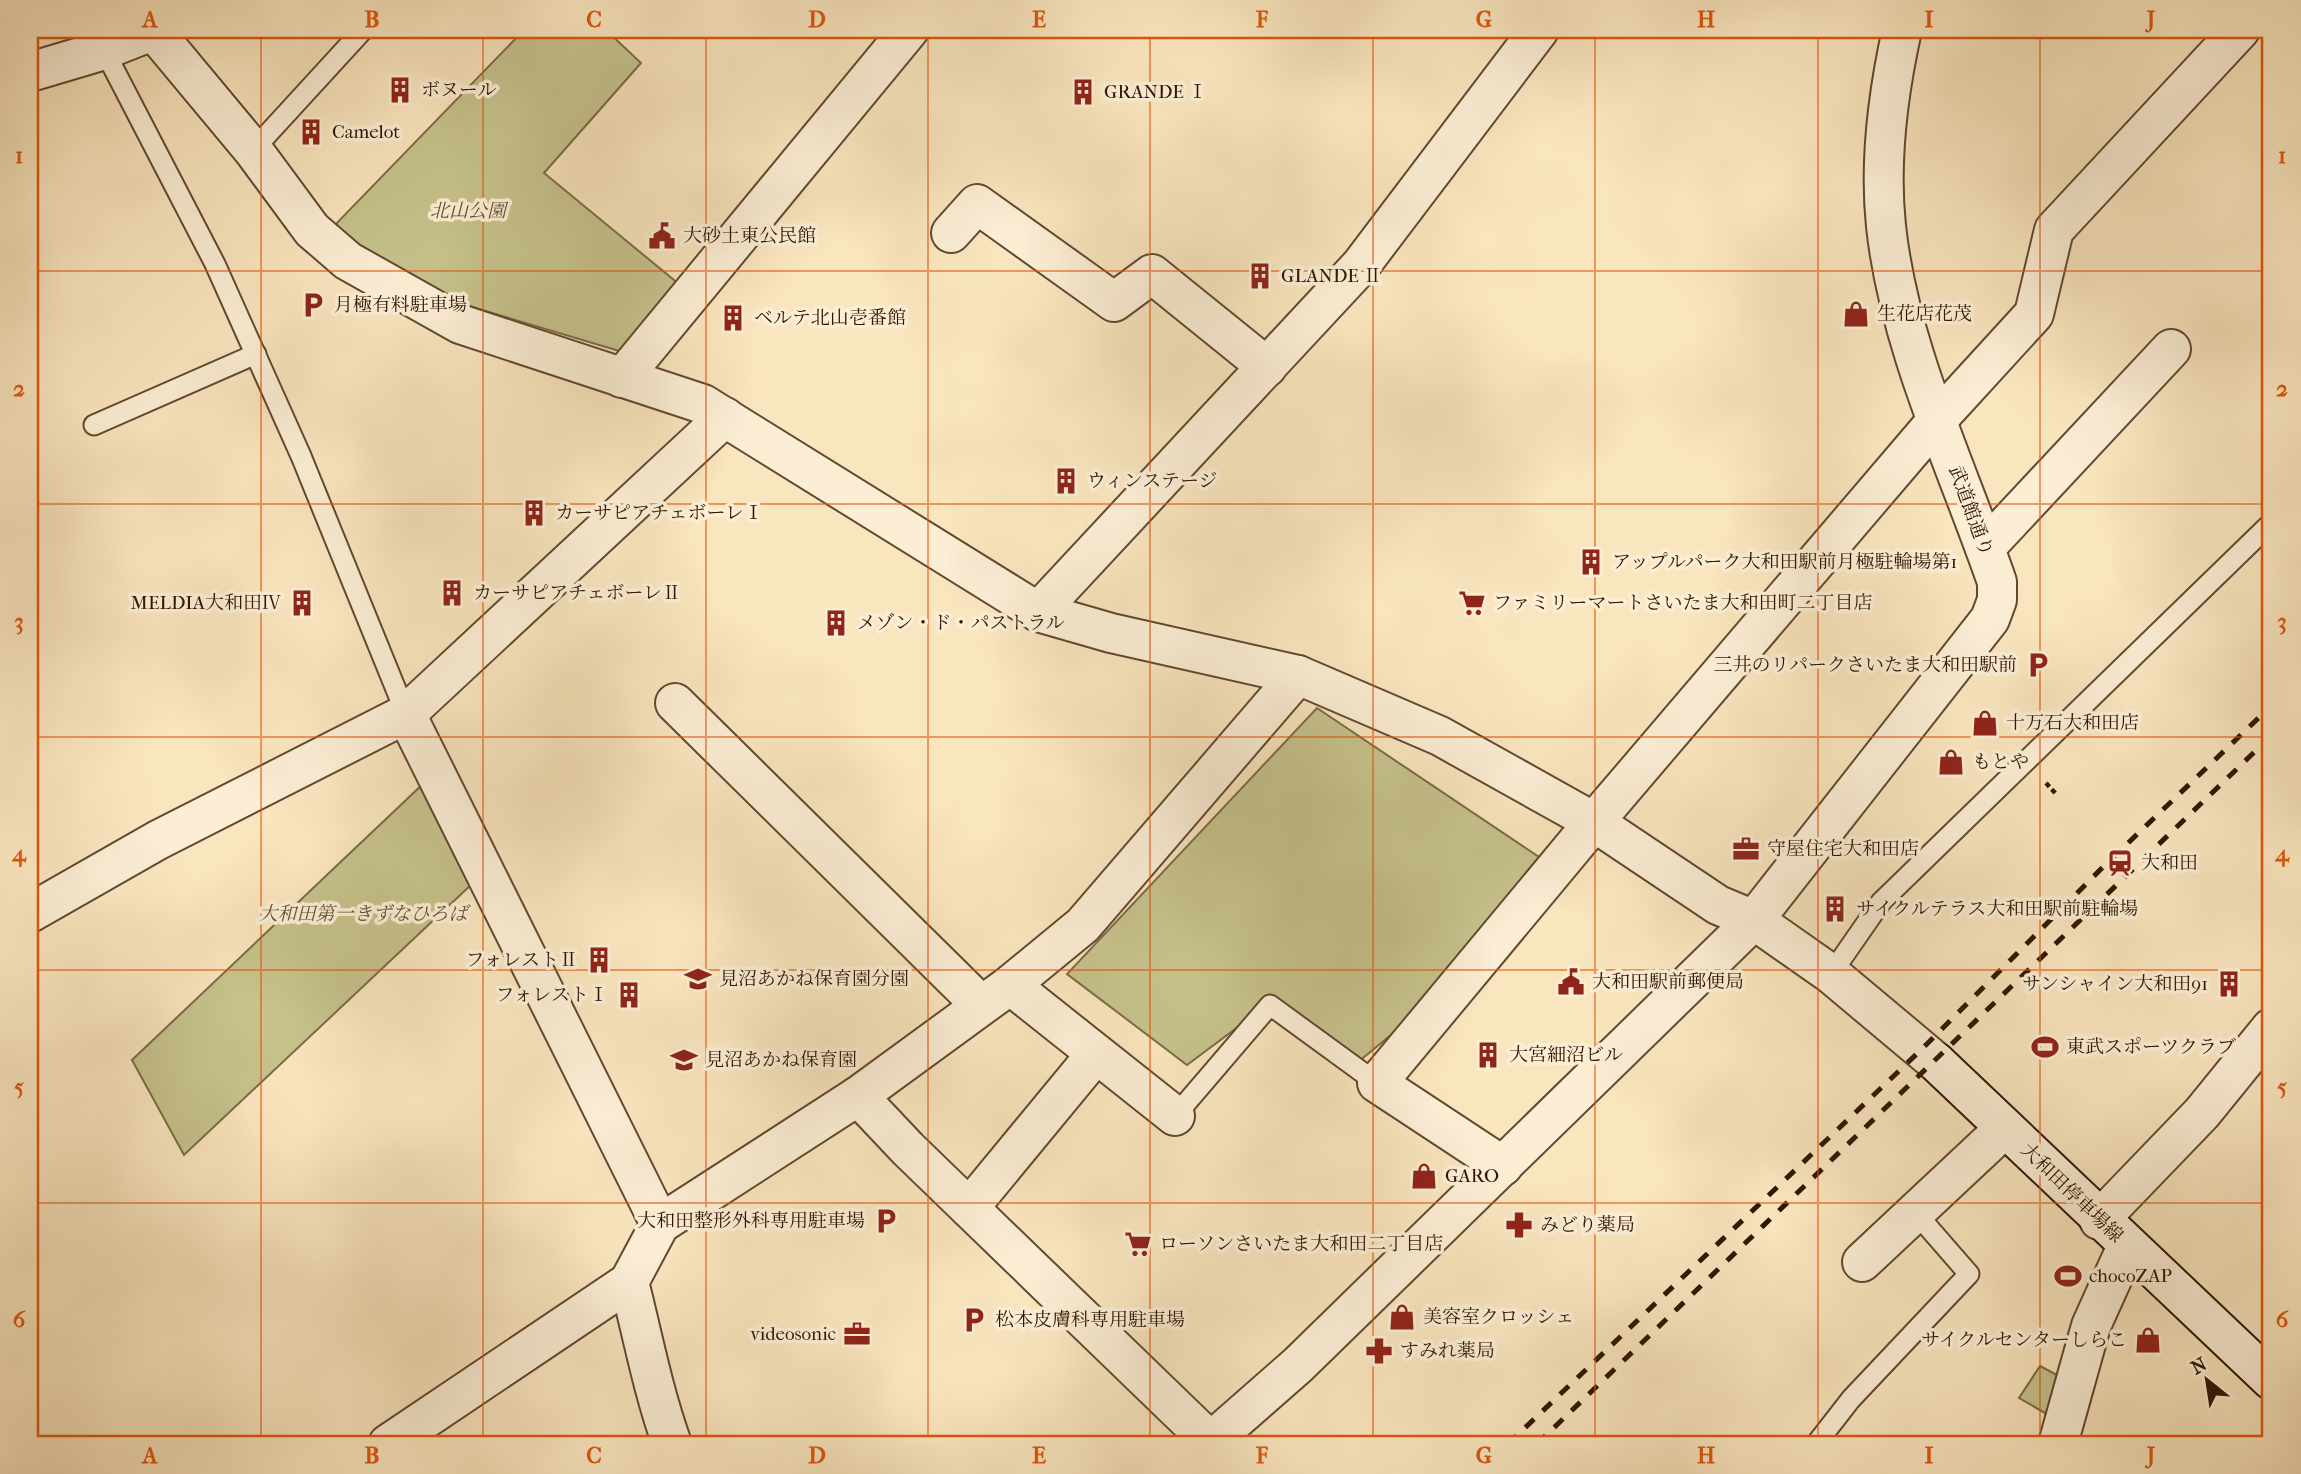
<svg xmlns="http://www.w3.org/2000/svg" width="2301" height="1474" font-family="'IM FELL French Canon','Noto Serif JP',serif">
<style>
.green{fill:#c6c28c;stroke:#7b6b46;stroke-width:2}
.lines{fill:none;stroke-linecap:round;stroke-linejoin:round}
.service-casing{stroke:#624830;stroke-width:23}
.minor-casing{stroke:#624830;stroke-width:42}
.tertiary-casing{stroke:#624830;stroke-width:42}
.secondary-casing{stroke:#301400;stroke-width:42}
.path{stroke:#301400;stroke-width:4.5;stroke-dasharray:5 3.5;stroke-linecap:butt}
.service{stroke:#fbeed5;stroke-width:19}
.minor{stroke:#fbeed5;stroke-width:38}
.tertiary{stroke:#fbeed5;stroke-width:38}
.secondary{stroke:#fbeed5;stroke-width:38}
.rail{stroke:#301400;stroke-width:5;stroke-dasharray:12 12;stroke-linecap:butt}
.grid{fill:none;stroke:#df560b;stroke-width:2;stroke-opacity:0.55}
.labels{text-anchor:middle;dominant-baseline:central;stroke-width:7;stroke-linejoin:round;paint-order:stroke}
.poi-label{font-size:19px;fill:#301400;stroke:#fbeed5;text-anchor:start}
.park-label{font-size:19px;font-style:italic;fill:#645131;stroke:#fbeed5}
.street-label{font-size:19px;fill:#301400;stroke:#fbeed5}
.neatline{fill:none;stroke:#df560b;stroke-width:2.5}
.grid-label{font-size:23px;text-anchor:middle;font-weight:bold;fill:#df560b}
</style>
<rect width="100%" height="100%" fill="#f9e5be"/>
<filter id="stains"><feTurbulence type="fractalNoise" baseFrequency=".00286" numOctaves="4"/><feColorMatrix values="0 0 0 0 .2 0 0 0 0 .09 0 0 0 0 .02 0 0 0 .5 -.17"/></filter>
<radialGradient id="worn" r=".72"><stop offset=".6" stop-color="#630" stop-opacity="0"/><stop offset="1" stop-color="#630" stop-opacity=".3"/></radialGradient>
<g class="green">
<path d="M 524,30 L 606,30 L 641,63 L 544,173 L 680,285 L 626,353 L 462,304 L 371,258 L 331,229 Z"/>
<path d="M 1317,708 L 1542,859 L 1419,1012 L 1358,1062 L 1274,1000 L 1187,1065 L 1067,974 Z"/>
<path d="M 425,782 L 473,883 L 184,1155 L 132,1060 Z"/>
<path d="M 2040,1366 L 2070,1382 L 2057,1420 L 2019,1398 Z"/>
</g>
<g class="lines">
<g class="service-casing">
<g id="service">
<path d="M 104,50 L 215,264 L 301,456 L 406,714"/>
<path d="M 253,150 L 363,30"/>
<path d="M 94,425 L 256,354"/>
<path d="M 1831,974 L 1881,902 L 2271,523"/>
<path d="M 1175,1116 L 1270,1005 L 1377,1083"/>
<path d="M 1816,1444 L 1851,1399 L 1969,1274 L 1915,1212"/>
</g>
</g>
<g class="minor-casing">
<g id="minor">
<path d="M 153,30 L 253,150 L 312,230 L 348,261 L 460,324 L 703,404 L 1038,612 L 1111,633 L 1298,675 L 1440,736 L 1594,822 L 1718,905 L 1754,920 L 1298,1365 L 1208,1444"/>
<path d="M 30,72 L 104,50 L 155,30"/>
<path d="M 951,233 L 977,204 L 1114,302 L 1152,274 L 1267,367"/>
<path d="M 622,378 L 909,30"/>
<path d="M 1985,548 L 2171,349"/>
<path d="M 1038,612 L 1361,265 L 1539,30"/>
<path d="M 675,703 L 981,1005"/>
<path d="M 406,714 L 660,1224"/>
<path d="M 30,913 L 158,840 L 406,714 L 725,417"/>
<path d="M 1010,985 L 1175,1116"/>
<path d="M 858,1096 L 908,1149 L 1213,1444"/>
<path d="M 1503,1166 L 1377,1083 L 1594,822 L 1938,419 L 2034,314 L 2054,230 L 2240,30"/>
<path d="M 969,1208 L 1096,1054"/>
<path d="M 2099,1220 L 2202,1113 L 2271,1028"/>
<path d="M 1862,1262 L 2005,1128"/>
<path d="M 388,1444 L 629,1282"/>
<path d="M 672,1444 C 653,1391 643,1337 629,1282 L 660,1224 L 858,1096 L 1010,985 L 1083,925 L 1298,675"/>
<path d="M 2058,1444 L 2091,1326 L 2127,1246"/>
</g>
</g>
<g class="tertiary-casing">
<path id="tertiary" d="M 1902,30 C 1888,93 1879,160 1886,226 C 1899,348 1957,466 1997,582 L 1997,600 L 1990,619 L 1754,920 L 1831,974 L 1936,1062"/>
</g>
<g class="secondary-casing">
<path id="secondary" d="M 1936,1062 L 2271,1380"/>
</g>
<path class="path" d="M 2046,783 L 2057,795"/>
<use href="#service" class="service"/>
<use href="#minor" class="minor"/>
<use href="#tertiary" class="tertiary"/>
<use href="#secondary" class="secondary"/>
<g class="rail">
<path d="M 1508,1444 L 1923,1048 L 2102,868 L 2271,706"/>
<path d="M 1537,1444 L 2271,736"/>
</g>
</g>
<path class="grid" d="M 261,30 L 261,1444M 483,30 L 483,1444M 706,30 L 706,1444M 928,30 L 928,1444M 1150,30 L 1150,1444M 1373,30 L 1373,1444M 1595,30 L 1595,1444M 1818,30 L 1818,1444M 2040,30 L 2040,1444M 30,271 L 2271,271M 30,504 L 2271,504M 30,737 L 2271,737M 30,970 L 2271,970M 30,1203 L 2271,1203"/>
<defs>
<g id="building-bare" transform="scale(2.1)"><path d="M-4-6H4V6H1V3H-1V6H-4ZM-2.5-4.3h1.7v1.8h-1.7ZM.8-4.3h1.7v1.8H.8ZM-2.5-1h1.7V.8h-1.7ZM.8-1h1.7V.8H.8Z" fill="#8f2418" stroke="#fbeed5" stroke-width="2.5" paint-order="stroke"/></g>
<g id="civic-bare" transform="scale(2.1)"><path d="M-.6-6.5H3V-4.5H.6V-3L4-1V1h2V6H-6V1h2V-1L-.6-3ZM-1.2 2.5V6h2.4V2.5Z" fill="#8f2418" stroke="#fbeed5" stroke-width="2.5" paint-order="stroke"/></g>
<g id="parking-bare" transform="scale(2.1)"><path d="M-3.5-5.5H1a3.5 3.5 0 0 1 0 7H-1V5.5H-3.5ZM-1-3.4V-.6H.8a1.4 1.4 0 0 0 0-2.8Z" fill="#8f2418" stroke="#fbeed5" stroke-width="2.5" paint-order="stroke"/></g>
<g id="shop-bare" transform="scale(2.1)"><path d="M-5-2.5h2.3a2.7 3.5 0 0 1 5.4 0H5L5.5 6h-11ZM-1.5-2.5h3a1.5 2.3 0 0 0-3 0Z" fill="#8f2418" stroke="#fbeed5" stroke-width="2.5" paint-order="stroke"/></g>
<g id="supermarket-bare" transform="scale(2.1)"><path d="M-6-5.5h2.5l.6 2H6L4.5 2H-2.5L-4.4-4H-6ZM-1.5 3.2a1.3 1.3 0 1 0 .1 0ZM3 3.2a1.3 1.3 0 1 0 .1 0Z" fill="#8f2418" stroke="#fbeed5" stroke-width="2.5" paint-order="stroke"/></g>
<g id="office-bare" transform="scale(2.1)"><path d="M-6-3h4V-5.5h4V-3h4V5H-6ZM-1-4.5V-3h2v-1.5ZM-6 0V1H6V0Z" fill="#8f2418" stroke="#fbeed5" stroke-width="2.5" paint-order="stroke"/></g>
<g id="station-bare" transform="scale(2.1)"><path d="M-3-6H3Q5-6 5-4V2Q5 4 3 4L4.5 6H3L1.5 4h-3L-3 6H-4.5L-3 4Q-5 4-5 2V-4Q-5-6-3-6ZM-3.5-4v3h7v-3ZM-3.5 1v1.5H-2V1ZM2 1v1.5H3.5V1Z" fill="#8f2418" stroke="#fbeed5" stroke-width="2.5" paint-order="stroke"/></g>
<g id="school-bare" transform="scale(2.1)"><path d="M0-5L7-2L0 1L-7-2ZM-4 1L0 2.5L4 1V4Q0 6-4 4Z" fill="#8f2418" stroke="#fbeed5" stroke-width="2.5" paint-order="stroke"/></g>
<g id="stadium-bare" transform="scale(2.1)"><path d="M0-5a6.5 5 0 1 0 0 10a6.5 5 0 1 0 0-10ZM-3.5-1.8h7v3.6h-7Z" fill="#8f2418" stroke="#fbeed5" stroke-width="2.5" paint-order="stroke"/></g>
<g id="pharmacy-bare" transform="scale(2.1)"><path d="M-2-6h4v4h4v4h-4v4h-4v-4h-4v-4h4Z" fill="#8f2418" stroke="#fbeed5" stroke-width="2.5" paint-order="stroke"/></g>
</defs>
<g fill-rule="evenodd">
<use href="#building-bare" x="400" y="90"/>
<use href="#building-bare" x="1083" y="92"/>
<use href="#building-bare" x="311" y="132"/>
<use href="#civic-bare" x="662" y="236"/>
<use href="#building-bare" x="1260" y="276"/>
<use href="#parking-bare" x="313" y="305"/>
<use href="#shop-bare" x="1856" y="314"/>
<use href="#building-bare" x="733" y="318"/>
<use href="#building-bare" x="1066" y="481"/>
<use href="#building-bare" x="534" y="513"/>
<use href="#building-bare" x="1591" y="562"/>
<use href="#building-bare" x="452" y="593"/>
<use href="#building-bare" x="302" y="603"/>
<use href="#supermarket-bare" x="1472" y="603"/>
<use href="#building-bare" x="836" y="623"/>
<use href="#parking-bare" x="2038" y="665"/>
<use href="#shop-bare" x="1985" y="723"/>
<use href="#shop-bare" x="1951" y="762"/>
<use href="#office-bare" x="1746" y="849"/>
<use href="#station-bare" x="2120" y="863"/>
<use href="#building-bare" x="1835" y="909"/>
<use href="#building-bare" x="599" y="960"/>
<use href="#school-bare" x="698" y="979"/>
<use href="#civic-bare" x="1571" y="982"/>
<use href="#building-bare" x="2229" y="984"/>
<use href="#building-bare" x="629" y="995"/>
<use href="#stadium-bare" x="2045" y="1047"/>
<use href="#building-bare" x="1488" y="1055"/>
<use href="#school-bare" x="684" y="1060"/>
<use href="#shop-bare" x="1424" y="1176"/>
<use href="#parking-bare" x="886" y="1221"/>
<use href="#pharmacy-bare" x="1519" y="1225"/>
<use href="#supermarket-bare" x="1138" y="1244"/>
<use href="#stadium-bare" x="2068" y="1276"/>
<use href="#shop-bare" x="1402" y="1317"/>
<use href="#parking-bare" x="974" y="1320"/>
<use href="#office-bare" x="857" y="1334"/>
<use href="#shop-bare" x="2148" y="1340"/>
<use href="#pharmacy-bare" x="1379" y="1351"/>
</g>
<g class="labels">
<g class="poi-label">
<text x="421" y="90">ボヌール</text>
<text x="1104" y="92">GRANDE Ⅰ</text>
<text x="332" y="132">Camelot</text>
<text x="683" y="236">大砂土東公民館</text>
<text x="1281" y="276">GLANDE Ⅱ</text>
<text x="334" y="305">月極有料駐車場</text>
<text x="1877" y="314">生花店花茂</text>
<text x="754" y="318">ベルテ北山壱番館</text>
<text x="1087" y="481">ウィンステージ</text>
<text x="555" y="513">カーサピアチェボーレⅠ</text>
<text x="1612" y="562">アップルパーク大和田駅前月極駐輪場第1</text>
<text x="473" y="593">カーサピアチェボーレⅡ</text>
<text x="281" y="603" text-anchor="end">MELDIA大和田Ⅳ</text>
<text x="1493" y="603">ファミリーマートさいたま大和田町二丁目店</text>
<text x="857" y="623">メゾン・ド・パストラル</text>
<text x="2017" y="665" text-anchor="end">三井のリパークさいたま大和田駅前</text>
<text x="2006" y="723">十万石大和田店</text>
<text x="1972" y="762">もとや</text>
<text x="1767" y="849">守屋住宅大和田店</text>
<text x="2141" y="863">大和田</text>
<text x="1856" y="909">サイクルテラス大和田駅前駐輪場</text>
<text x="578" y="960" text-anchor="end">フォレストⅡ</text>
<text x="719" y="979">見沼あかね保育園分園</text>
<text x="1592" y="982">大和田駅前郵便局</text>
<text x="2208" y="984" text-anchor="end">サンシャイン大和田91</text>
<text x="608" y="995" text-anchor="end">フォレストⅠ</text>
<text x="2066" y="1047">東武スポーツクラブ</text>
<text x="1509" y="1055">大宮細沼ビル</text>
<text x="705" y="1060">見沼あかね保育園</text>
<text x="1445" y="1176">GARO</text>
<text x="865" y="1221" text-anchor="end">大和田整形外科専用駐車場</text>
<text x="1540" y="1225">みどり薬局</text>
<text x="1159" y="1244">ローソンさいたま大和田二丁目店</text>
<text x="2089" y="1276">chocoZAP</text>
<text x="1423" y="1317">美容室クロッシェ</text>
<text x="995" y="1320">松本皮膚科専用駐車場</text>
<text x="836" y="1334" text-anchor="end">videosonic</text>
<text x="2127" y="1340" text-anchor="end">サイクルセンターしらこ</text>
<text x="1400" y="1351">すみれ薬局</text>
</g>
<g class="park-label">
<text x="468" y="211">北山公園</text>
<text x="363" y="914">大和田第一きずなひろば</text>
</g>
<g class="street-label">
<text transform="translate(1971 511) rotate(70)">武道館通り</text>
<text transform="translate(2072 1193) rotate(44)">大和田停車場線</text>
</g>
</g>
<rect width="2301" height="1474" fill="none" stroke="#f9e5be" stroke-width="77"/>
<g transform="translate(2207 1380) rotate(330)" stroke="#fbeed5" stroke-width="5" paint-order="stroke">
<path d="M0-5L12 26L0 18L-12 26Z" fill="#301400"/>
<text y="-10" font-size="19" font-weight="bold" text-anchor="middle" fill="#301400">N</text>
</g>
<rect x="38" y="38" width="2224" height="1398" class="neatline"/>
<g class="grid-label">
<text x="150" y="27">A</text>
<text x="372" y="27">B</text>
<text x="594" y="27">C</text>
<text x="817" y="27">D</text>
<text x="1039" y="27">E</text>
<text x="1262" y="27">F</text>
<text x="1484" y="27">G</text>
<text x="1706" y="27">H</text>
<text x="1929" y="27">I</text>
<text x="2151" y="27">J</text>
<text x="19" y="163">1</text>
<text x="2282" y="163">1</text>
<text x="19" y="396">2</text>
<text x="2282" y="396">2</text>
<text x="19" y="629">3</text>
<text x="2282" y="629">3</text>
<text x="19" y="861">4</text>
<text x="2282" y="861">4</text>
<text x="19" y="1094">5</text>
<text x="2282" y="1094">5</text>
<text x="19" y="1327">6</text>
<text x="2282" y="1327">6</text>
<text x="150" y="1463">A</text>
<text x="372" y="1463">B</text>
<text x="594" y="1463">C</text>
<text x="817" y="1463">D</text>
<text x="1039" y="1463">E</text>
<text x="1262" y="1463">F</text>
<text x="1484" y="1463">G</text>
<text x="1706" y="1463">H</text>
<text x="1929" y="1463">I</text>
<text x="2151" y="1463">J</text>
</g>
<rect width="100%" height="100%" filter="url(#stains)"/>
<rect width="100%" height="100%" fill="url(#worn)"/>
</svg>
